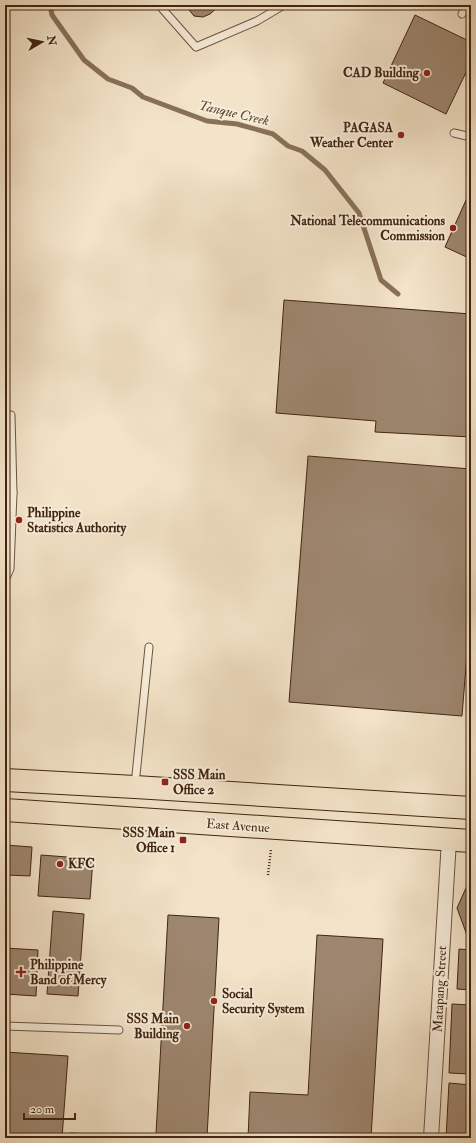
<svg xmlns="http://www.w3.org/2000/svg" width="476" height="1143" font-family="'IM FELL Double Pica',serif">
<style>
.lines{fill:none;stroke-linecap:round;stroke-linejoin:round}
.stream{stroke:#887059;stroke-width:5}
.building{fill:#9e8770;stroke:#422410}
.lane-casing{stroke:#6e543e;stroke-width:9}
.street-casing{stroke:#6e543e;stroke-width:16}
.primary-casing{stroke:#422410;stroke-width:24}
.path{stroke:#422410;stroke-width:2.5;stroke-dasharray:1 2;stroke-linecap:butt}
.lane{stroke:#f7eddb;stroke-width:7}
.street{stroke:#f7eddb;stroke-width:14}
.primary{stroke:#f3e3c8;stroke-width:22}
.poi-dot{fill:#8f2418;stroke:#f7eddb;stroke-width:1.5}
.labels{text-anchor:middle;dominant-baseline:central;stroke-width:4;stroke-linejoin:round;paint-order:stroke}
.poi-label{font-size:13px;font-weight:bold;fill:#422410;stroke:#f7eddb;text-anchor:end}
.street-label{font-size:13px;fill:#422410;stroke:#f7eddb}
.water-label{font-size:14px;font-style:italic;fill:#654a34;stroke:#f7eddb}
</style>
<rect width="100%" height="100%" fill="#f3e3c8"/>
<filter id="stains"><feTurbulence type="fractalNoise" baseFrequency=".005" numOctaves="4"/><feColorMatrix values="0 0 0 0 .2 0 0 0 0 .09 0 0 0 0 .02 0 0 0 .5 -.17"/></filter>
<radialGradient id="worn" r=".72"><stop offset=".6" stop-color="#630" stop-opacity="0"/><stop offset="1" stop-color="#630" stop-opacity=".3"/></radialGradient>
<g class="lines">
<path class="stream" d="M 50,5 L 52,15 L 84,60 L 108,79 L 132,88 L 143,97 L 207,121 L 237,124 L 273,134 L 288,146 L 302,151 L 325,170 L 359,213 L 381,280 L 398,294"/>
</g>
<g class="building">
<path d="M 185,5 L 220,5 L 210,14 L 203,17 L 194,16 Z"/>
<path d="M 415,15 L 471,42 L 471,62 L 446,114 L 383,83 Z"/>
<path d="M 471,189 L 471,259 L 445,247 Z"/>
<path d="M 284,300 L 471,314 L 471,437 L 375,432 L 376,421 L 276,413 Z"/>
<path d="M 308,456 L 471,469 L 471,604 L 462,716 L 289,702 Z"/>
<path d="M 5,845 L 32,847 L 30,876 L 5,875 Z"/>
<path d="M 41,855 L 93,859 L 90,899 L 38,896 Z"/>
<path d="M 470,879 L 471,879 L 471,939 L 468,938 L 457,908 Z"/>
<path d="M 53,911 L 84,914 L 78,996 L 47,994 Z"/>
<path d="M 168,915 L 219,918 L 207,1137 L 156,1134 Z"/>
<path d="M 317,935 L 383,939 L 371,1138 L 248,1138 L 250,1092 L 308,1095 Z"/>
<path d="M 5,948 L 38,950 L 36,996 L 5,994 Z"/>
<path d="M 459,949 L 471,950 L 471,990 L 457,989 Z"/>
<path d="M 452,1004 L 471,1005 L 471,1074 L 449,1073 Z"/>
<path d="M 5,1052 L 68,1056 L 62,1138 L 5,1138 Z"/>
<path d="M 449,1083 L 471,1085 L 471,1138 L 446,1138 Z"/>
<path d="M 70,1133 L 114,1135 L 114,1138 L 70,1138 Z"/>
</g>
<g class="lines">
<g class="lane-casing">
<g id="lane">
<path d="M 159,5 L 196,47 L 257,21 L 284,5"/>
<path d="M 462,14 L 467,5"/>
<path d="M 454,133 L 471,137"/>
<path d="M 5,493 L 13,493"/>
<path d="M 5,580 L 10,569 L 13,493 L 11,415"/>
<path d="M 135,785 L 149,647"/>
<path d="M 5,1026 L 119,1030"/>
</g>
</g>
<g class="street-casing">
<path id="street" d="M 431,1138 L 449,840"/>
</g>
<g class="primary-casing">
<g id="primary">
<path d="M 5,780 L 135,787 L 471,808"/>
<path d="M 5,810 L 471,841"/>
</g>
</g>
<g class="path">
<path d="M 268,875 L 271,849"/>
<path d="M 380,1136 L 416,1137"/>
</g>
<use href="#lane" class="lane"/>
<use href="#street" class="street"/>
<use href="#primary" class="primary"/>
</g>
<g class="poi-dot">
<circle cx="427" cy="73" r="4"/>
<circle cx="401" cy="135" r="4"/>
<circle cx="453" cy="228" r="4"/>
<circle cx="19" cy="520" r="4"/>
<rect x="161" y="778" width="8" height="8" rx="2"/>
<rect x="179" y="836" width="8" height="8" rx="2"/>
<circle cx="60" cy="864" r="4"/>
<path d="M19 966h4v4h4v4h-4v4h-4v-4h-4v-4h4z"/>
<circle cx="214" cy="1001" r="4"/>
<circle cx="187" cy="1026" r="4"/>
</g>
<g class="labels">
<g class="poi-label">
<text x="419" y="73">CAD Building</text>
<text x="393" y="128">PAGASA<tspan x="393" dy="15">Weather Center</tspan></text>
<text x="445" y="221">National Telecommunications<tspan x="445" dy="15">Commission</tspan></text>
<text x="27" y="513" text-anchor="start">Philippine<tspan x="27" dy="15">Statistics Authority</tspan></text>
<text x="173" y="775" text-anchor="start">SSS Main<tspan x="173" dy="15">Office 2</tspan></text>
<text x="175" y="833">SSS Main<tspan x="175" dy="15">Office 1</tspan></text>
<text x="68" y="864" text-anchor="start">KFC</text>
<text x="30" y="965" text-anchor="start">Philippine<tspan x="30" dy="15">Band of Mercy</tspan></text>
<text x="222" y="994" text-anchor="start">Social<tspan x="222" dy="15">Security System</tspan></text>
<text x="179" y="1019">SSS Main<tspan x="179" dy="15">Building</tspan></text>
</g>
<g class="street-label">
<text transform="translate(238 826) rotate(4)">East Avenue</text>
<text transform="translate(440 989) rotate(-87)">Matapang Street</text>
</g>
<g class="water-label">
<text transform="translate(234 113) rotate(13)">Tanque Creek</text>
</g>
</g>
<rect width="476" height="1143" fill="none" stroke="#f3e3c8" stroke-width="20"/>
<rect x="6" y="6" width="464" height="1131" fill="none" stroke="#422410" stroke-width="2"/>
<rect x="10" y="10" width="456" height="1123" fill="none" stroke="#422410"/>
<g transform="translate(42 42) rotate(81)" stroke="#f7eddb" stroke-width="3" paint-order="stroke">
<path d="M0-3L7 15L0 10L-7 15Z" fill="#422410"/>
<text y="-6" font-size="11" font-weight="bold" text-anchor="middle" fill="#422410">N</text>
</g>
<path d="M24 1113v6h51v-6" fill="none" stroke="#422410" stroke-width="2"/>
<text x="30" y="1113" font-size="12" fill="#422410" stroke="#f7eddb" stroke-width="3" paint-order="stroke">20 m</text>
<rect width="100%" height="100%" filter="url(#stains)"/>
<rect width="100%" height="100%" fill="url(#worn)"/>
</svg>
